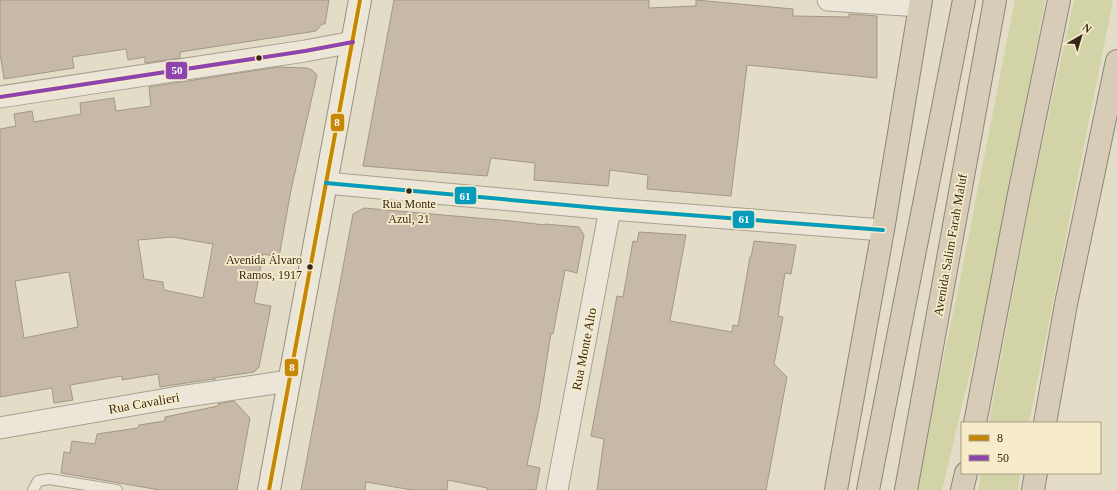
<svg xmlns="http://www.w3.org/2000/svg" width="1117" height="490" font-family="'Times New Roman',serif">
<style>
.green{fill:#d2d4a7}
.building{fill:#c7b9a7;stroke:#a39786;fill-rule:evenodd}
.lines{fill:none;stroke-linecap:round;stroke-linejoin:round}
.lane-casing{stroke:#a7a090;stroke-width:12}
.street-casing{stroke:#a7a090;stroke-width:23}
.secondary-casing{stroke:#979080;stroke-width:24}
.highway-casing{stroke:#8d8577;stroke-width:24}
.lane{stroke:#ebe6d8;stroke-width:10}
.street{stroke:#ebe6d8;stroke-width:21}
.secondary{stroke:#ebe6d8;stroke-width:22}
.highway{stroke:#d6ccb7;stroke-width:22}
.bus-1-casing{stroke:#f7ecc9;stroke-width:7}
.bus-2-casing{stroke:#f7ecc9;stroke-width:7}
.bus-3-casing{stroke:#f7ecc9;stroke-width:7}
.bus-1{stroke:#c68606;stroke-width:4}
.bus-2{stroke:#8e44ad;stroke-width:4}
.bus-3{stroke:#059cbc;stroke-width:4}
.bus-dot{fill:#352819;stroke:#f7ecc9;stroke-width:1.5}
.labels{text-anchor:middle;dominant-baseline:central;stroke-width:3.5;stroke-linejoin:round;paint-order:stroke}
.bus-label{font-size:12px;fill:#352819;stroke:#f7ecc9}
.street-label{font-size:13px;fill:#352819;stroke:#f7ecc9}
.line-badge{stroke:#f7ecc9;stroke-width:1.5}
.badge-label{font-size:11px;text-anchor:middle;font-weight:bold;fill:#fff}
</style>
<rect width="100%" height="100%" fill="#e3dcc6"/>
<g class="green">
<path d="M 1015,0 L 1045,0 L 994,272 L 942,490 L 916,490 L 959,285 Z"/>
<path d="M 1074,0 L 1113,0 L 1029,423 L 989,423 L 1032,191 Z"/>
<path d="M 981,473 L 1020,473 L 1018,490 L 978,490 Z"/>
</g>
<g class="building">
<path d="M 0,0 L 329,0 L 325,24 L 322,24 L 316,31 L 180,52 L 180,58 L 145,63 L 145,57 L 128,60 L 126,49 L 72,57 L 74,68 L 4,79 L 0,53 Z"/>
<path d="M 394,0 L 649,0 L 649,8 L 696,6 L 696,0 L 793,9 L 793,16 L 849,17 L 849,14 L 877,16 L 877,78 L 747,65 L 731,196 L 647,189 L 648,175 L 610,170 L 608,186 L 534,180 L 535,163 L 491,158 L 487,176 L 363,166 Z"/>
<path d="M 278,67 L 307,68 L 312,70 L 317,75 L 291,190 L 279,257 L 263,254 L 254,303 L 271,306 L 259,367 L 254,372 L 214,378 L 215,380 L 213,379 L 160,387 L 158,374 L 122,380 L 122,376 L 70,385 L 73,400 L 54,403 L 52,388 L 0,397 L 0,129 L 16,126 L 14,114 L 32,111 L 34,122 L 81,114 L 80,103 L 114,98 L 116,111 L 151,106 L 149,87 ZM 172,237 L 213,244 L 203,298 L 164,290 L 163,282 L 144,279 L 138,240 ZM 69,272 L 78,327 L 24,338 L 15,281 Z"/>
<path d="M 364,208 L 511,221 L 545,225 L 545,224 L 579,227 L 584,235 L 577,273 L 565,270 L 553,334 L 551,333 L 539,409 L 527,465 L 540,468 L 536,490 L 487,490 L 487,488 L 448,480 L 447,490 L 412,490 L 366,482 L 365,490 L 301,490 L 353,214 Z"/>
<path d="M 639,232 L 686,235 L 670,321 L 732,332 L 733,325 L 738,326 L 750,257 L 751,257 L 754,241 L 796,245 L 791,274 L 785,273 L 778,316 L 783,317 L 774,364 L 787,377 L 766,490 L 597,490 L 604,439 L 591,436 L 617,296 L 623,297 L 633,241 L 637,242 Z"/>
<path d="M 234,401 L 250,418 L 237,490 L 160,490 L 61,473 L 64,452 L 70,453 L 72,441 L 95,444 L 97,434 L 138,428 L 139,425 L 165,421 L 165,417 L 218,406 L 218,404 Z"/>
</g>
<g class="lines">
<g class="lane-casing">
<path id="lane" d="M 33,490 L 38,481 L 49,479 L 117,490"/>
</g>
<g class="street-casing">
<g id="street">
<path d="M 828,0 L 920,6"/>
<path d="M 0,97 L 305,51 L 353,42"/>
<path d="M 326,183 L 610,209 L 883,230"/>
<path d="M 0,428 L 173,398 L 289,381"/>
<path d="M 557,490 L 610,209"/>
</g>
</g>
<g class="secondary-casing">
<path id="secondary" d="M 269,490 L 360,0"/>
</g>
<g class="highway-casing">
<g id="highway">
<path d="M 975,423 L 1018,199 L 1059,0"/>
<path d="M 1045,423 L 1066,304 L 1117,61"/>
<path d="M 836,490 L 883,230 L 921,0"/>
<path d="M 868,490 L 964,0"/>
<path d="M 906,490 L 995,0"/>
<path d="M 962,490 L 966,473"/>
<path d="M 1033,490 L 1036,473"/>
</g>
</g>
<use href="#lane" class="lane"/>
<use href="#street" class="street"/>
<use href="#secondary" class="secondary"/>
<use href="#highway" class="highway"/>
<g class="bus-1-casing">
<path id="bus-1" d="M 269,490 L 360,0"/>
</g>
<g class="bus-2-casing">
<path id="bus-2" d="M 0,97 L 305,51 L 353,42"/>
</g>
<g class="bus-3-casing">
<path id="bus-3" d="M 326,183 L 610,209 L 883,230"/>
</g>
<use href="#bus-1" class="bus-1"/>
<use href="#bus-2" class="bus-2"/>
<use href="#bus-3" class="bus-3"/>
</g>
<g class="bus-dot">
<circle cx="259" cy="58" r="3.5"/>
<circle cx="409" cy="191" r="3.5"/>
<circle cx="310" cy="267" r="3.5"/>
</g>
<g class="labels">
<g class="bus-label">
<text x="409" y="204">Rua Monte<tspan x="409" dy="15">Azul, 21</tspan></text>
<text x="302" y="260" text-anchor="end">Avenida Álvaro<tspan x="302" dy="15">Ramos, 1917</tspan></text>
</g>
<g class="street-label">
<text transform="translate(950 245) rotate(-80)">Avenida Salim Farah Maluf</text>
<text transform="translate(584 349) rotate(-79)">Rua Monte Alto</text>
<text transform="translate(144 403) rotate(-10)">Rua Cavalieri</text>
</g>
</g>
<g class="line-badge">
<rect x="165" y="61" width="23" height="19" rx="4" fill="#8e44ad"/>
<rect x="330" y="113" width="15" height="19" rx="4" fill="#c68606"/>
<rect x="454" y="186" width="23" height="19" rx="4" fill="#059cbc"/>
<rect x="732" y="210" width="23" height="19" rx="4" fill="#059cbc"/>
<rect x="284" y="358" width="15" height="19" rx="4" fill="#c68606"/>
</g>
<g class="badge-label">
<text x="177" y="74">50</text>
<text x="337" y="126">8</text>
<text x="465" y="200">61</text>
<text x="744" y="223">61</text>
<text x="292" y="371">8</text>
</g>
<rect x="961" y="422" width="140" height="52" fill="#f7ecc9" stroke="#a99e83"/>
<rect x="969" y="435" width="20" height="6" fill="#c68606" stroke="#a99e83"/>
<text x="997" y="442" font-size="12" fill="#352819">8</text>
<rect x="969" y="455" width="20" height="6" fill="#8e44ad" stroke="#a99e83"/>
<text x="997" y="462" font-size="12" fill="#352819">50</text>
<g transform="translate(1081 36) rotate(38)" stroke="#f7ecc9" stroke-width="3" paint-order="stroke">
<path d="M0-3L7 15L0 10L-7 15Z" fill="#352819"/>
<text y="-6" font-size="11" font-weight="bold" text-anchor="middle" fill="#352819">N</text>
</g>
</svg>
